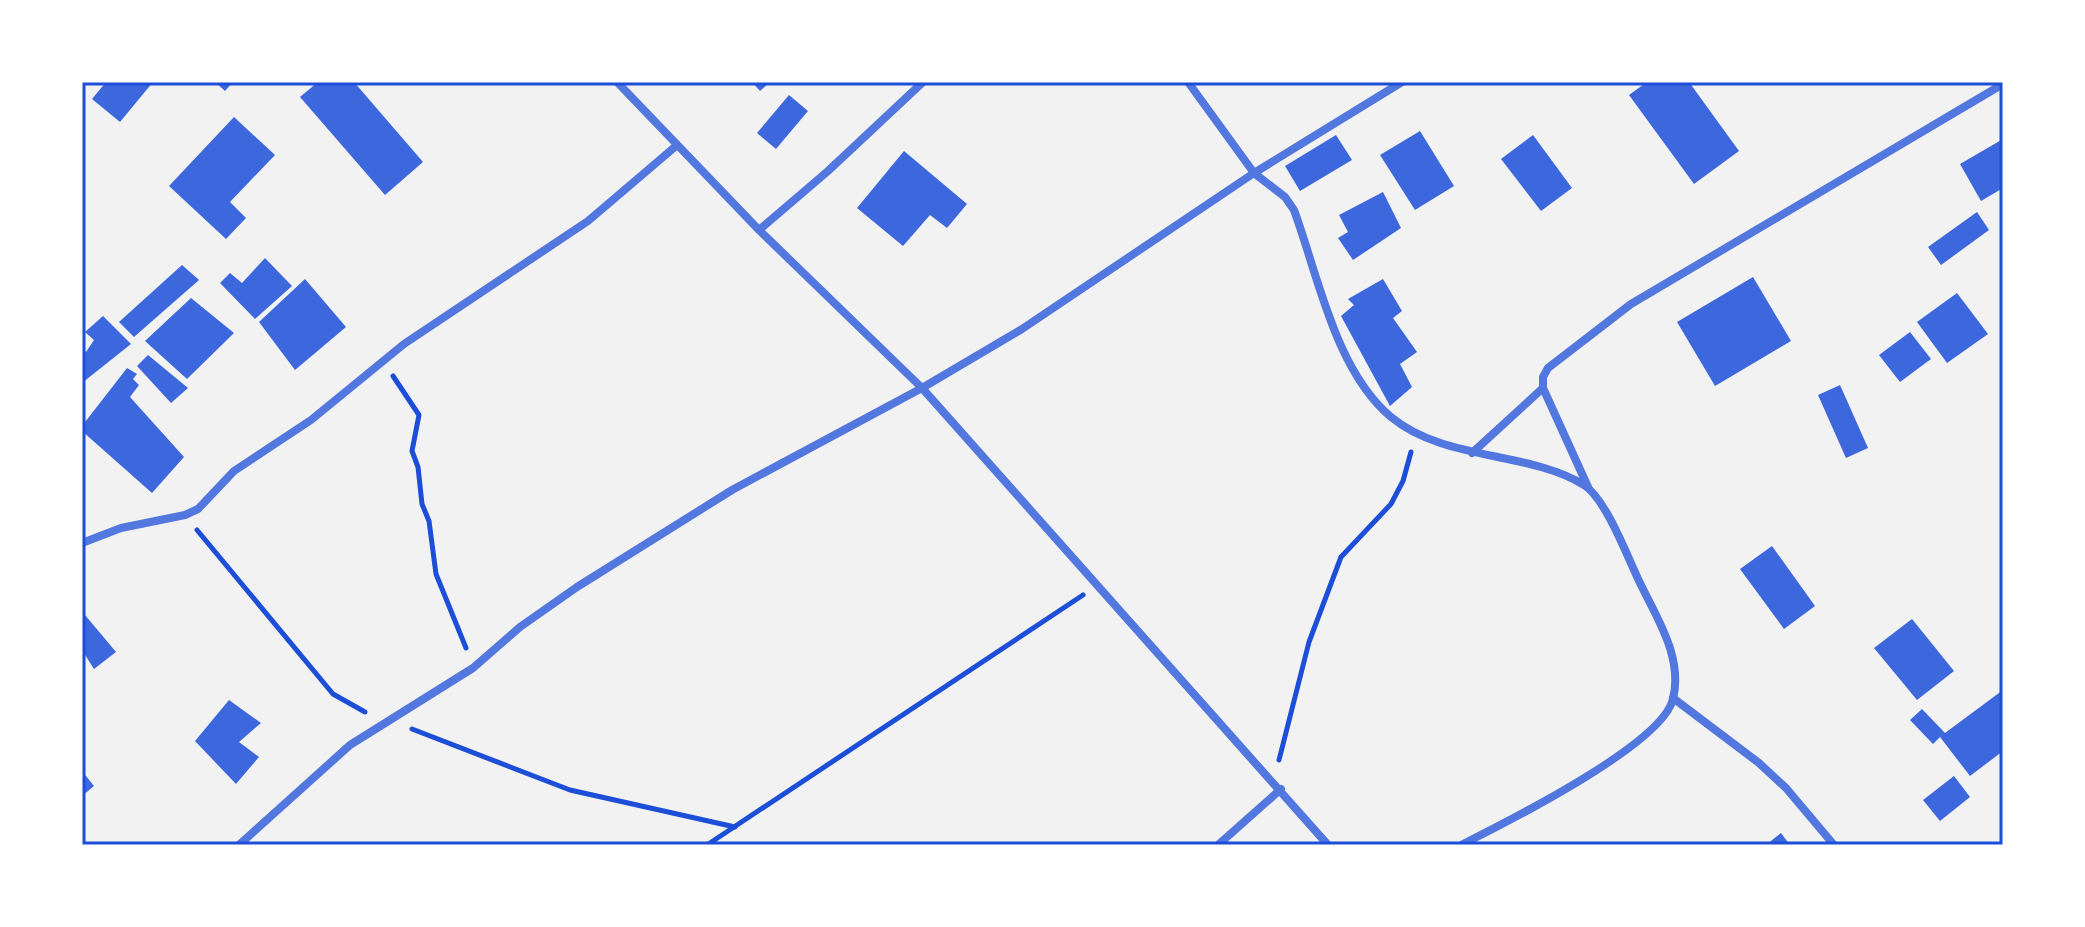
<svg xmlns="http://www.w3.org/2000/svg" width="2085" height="927" font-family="Rubik,sans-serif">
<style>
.building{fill:#3d67dc}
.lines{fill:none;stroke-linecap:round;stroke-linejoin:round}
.path{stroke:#1d4ed8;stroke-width:5}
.minor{stroke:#5277de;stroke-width:8}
.neatline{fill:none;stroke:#1d4ed8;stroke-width:3}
</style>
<rect width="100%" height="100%" fill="#f2f2f2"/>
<g class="building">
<path d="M 106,82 L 153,82 L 120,122 L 92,99 Z"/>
<path d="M 215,82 L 233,82 L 225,91 Z"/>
<path d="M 318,82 L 354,82 L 423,162 L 385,195 L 300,97 Z"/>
<path d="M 752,82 L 770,82 L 760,91 Z"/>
<path d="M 1647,82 L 1689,82 L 1739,151 L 1694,184 L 1629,95 Z"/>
<path d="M 789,95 L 808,111 L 776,149 L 757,133 Z"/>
<path d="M 234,117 L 275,155 L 230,202 L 246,218 L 226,239 L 169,186 Z"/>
<path d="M 1420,131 L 1454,186 L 1415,210 L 1380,155 Z"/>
<path d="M 1336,135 L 1352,160 L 1300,191 L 1285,166 Z"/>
<path d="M 1533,135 L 1572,188 L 1541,211 L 1501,159 Z"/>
<path d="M 2003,139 L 2003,188 L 1981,201 L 1960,164 Z"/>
<path d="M 904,151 L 967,204 L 947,228 L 930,215 L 903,246 L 857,208 Z"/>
<path d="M 1383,192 L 1401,228 L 1353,260 L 1338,238 L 1348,232 L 1339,215 Z"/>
<path d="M 1977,212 L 1989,230 L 1941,265 L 1928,247 Z"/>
<path d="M 265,258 L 292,286 L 255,319 L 220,283 L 230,273 L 242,283 Z"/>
<path d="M 182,265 L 199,280 L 134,337 L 119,322 Z"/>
<path d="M 1753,277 L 1791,341 L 1715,386 L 1677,322 Z"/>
<path d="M 305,279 L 346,327 L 295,370 L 259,322 Z"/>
<path d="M 1383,279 L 1402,311 L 1393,318 L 1417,352 L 1400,364 L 1412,387 L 1390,406 L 1341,316 L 1354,305 L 1348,299 Z"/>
<path d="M 1957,293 L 1988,334 L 1947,363 L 1917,322 Z"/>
<path d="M 191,298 L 234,333 L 187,379 L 145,341 Z"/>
<path d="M 103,316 L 131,344 L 82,383 L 82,348 L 86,352 L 94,340 L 85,332 Z"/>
<path d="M 1910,332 L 1931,359 L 1900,382 L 1879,355 Z"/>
<path d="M 148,355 L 188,388 L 171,403 L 137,366 Z"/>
<path d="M 127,368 L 137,374 L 133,379 L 139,385 L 130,397 L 184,457 L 152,493 L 82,431 L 82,426 Z"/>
<path d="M 1840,385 L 1868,448 L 1846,458 L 1818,395 Z"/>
<path d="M 1772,546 L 1815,606 L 1784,629 L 1740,569 Z"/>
<path d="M 85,615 L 116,652 L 94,669 L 82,650 L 82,617 Z"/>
<path d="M 1912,619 L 1954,671 L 1917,700 L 1874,648 Z"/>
<path d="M 2003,690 L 2003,751 L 1970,776 L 1940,737 L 1933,744 L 1910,720 L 1922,709 L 1945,733 Z"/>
<path d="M 229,700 L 261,723 L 239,742 L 259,757 L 236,784 L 195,741 Z"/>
<path d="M 82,771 L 94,786 L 82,796 Z"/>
<path d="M 1954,776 L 1970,797 L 1940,821 L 1923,800 Z"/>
<path d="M 1781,833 L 1790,845 L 1766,845 Z"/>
</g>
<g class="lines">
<g class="path">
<path d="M 393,376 L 419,415 L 412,451 L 418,467 L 422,504 L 429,521 L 436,574 L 466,648"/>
<path d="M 197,530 L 333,694 L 365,712"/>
<path d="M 412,729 L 570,790 L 735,827"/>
<path d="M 1279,760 L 1309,642 L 1341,557 L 1391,504 L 1403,481 L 1411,452"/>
<path d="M 707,845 L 1083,595"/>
</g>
<g class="minor">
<path d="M 617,82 L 759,230 L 922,388 L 1328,845"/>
<path d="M 1188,82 L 1254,173 L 1285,197 L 1294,210 C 1318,275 1335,370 1391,417 C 1444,461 1529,451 1584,485 C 1607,500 1628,559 1641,585 C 1658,620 1683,658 1673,699 C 1662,745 1505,823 1461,845"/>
<path d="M 759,230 L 828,171 L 923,82"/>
<path d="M 1472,453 L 1543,388"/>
<path d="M 1588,487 L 1543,388 L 1543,377 L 1548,368 L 1631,304 L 2003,84"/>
<path d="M 82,543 L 121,528 L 185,515 L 198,509 L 234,471 L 311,420 L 404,344 L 588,221 L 676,146"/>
<path d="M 1673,698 L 1759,763 L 1786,788 L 1834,845"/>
<path d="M 239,845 L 350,745 L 473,668 L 520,627 L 577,587 L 732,490 L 922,388 L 1022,329 L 1254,173 L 1402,82"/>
<path d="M 1218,845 L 1281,789"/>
</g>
</g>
<rect width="2085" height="927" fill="none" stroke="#ffffff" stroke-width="168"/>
<rect x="84" y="84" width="1917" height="759" class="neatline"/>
</svg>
